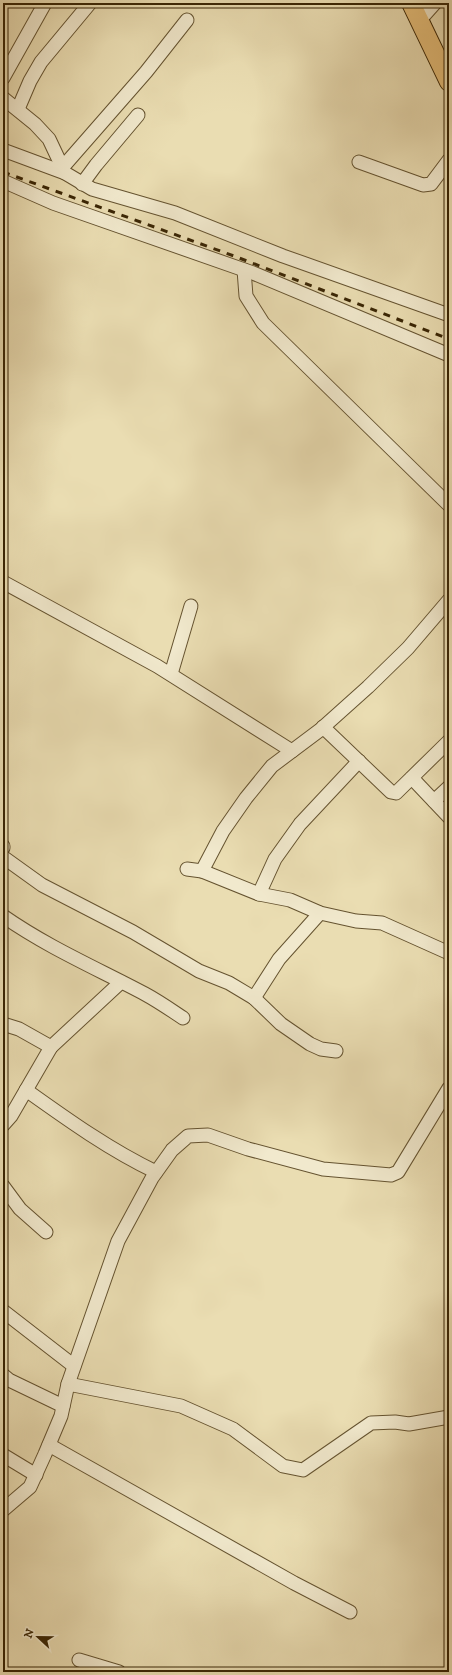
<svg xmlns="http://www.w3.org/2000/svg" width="452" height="1675" font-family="'IM FELL DW Pica',serif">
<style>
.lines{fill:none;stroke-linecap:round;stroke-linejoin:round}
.minor-casing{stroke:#655330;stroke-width:15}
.highway-casing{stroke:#392504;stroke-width:20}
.minor{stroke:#f1e9cd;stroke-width:13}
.highway{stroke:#e5be79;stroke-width:18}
.rail{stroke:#392504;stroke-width:3;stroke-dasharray:7 7;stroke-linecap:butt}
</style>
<rect width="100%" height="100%" fill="#eaddb2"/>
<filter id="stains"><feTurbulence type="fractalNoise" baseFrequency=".005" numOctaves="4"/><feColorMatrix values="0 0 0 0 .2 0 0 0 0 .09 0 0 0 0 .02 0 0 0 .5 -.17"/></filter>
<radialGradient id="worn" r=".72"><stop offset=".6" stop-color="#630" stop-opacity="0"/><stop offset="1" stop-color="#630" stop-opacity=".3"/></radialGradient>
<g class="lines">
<g class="minor-casing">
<g id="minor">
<path d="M 419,21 L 435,3"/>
<path d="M 3,78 L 45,3"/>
<path d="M 3,98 L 35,124 L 49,139 L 65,173 L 92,189 L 175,213 L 283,256 L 449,315"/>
<path d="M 18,109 L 30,81 L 41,62 L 90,3"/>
<path d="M 3,150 L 65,173"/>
<path d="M 359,162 L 423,185 L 431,184 L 449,160"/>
<path d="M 62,168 L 146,72 L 187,20"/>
<path d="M 3,181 L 53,203 L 253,273 L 449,355"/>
<path d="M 82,184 L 96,165 L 138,115"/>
<path d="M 244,270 L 246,296 L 263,323 L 449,505"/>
<path d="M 3,582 L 157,666 L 292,751"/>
<path d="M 171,674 L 191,606"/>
<path d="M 323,727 L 391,792 L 396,793 L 449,741"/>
<path d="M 412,778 L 449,817"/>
<path d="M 434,801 L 449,787"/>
<path d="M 3,846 L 3,848"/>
<path d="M 3,857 L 42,885 L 133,932 L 199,971 L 229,983 L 254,998 L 281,1024 L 310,1044 L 321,1049 L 336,1051"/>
<path d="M 187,869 L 202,871 L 259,894 L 290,900 L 320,913 L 356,921 L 382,923 L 449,953"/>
<path d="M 202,871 L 223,831 L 246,798 L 272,766 L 320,730 L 368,687 L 408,648 L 449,600"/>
<path d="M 259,894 L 275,859 L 300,824 L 359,761"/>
<path d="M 3,916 C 49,948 96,968 145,994 C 158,1001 171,1010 183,1018"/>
<path d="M 254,998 L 279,959 L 320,913"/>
<path d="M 3,1024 L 19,1029 L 51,1047"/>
<path d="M 26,1090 C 68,1120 110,1150 156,1172"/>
<path d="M 3,1125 L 11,1116 L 51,1047 L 121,982"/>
<path d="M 3,1186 L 20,1209 L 46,1232"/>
<path d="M 3,1311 L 74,1366"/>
<path d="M 3,1375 L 9,1380 L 63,1406"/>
<path d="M 68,1384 L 181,1406 L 233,1429 L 283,1466 L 303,1470 L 371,1423 L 395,1422 L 409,1424 L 449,1417"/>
<path d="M 49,1445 L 294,1583 L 350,1612"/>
<path d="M 3,1455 L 36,1475"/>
<path d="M 3,1510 L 30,1487 L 45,1454 L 61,1416 L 68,1384 L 118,1241 L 152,1178 L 172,1150 L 188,1136 L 208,1135 L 248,1149 L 323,1169 L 391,1175 L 398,1172 L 449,1088"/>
<path d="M 79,1660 L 119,1672"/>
</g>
</g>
<g class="highway-casing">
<path id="highway" d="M 411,3 L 449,82"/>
</g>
<use href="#minor" class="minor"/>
<use href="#highway" class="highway"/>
<path class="rail" d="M 3,172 L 234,256 L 449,339"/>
</g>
<rect width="452" height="1675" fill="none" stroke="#eaddb2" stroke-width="16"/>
<rect x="4" y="4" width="444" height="1667" fill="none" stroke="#392504" stroke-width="2"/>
<rect x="8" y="8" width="436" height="1659" fill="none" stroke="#392504"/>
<g transform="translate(38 1637) rotate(292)" stroke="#f1e9cd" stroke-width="3" paint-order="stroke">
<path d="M0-3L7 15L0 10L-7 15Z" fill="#392504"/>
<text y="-6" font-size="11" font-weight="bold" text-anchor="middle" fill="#392504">N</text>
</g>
<rect width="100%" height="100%" filter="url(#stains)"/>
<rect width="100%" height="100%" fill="url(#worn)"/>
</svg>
